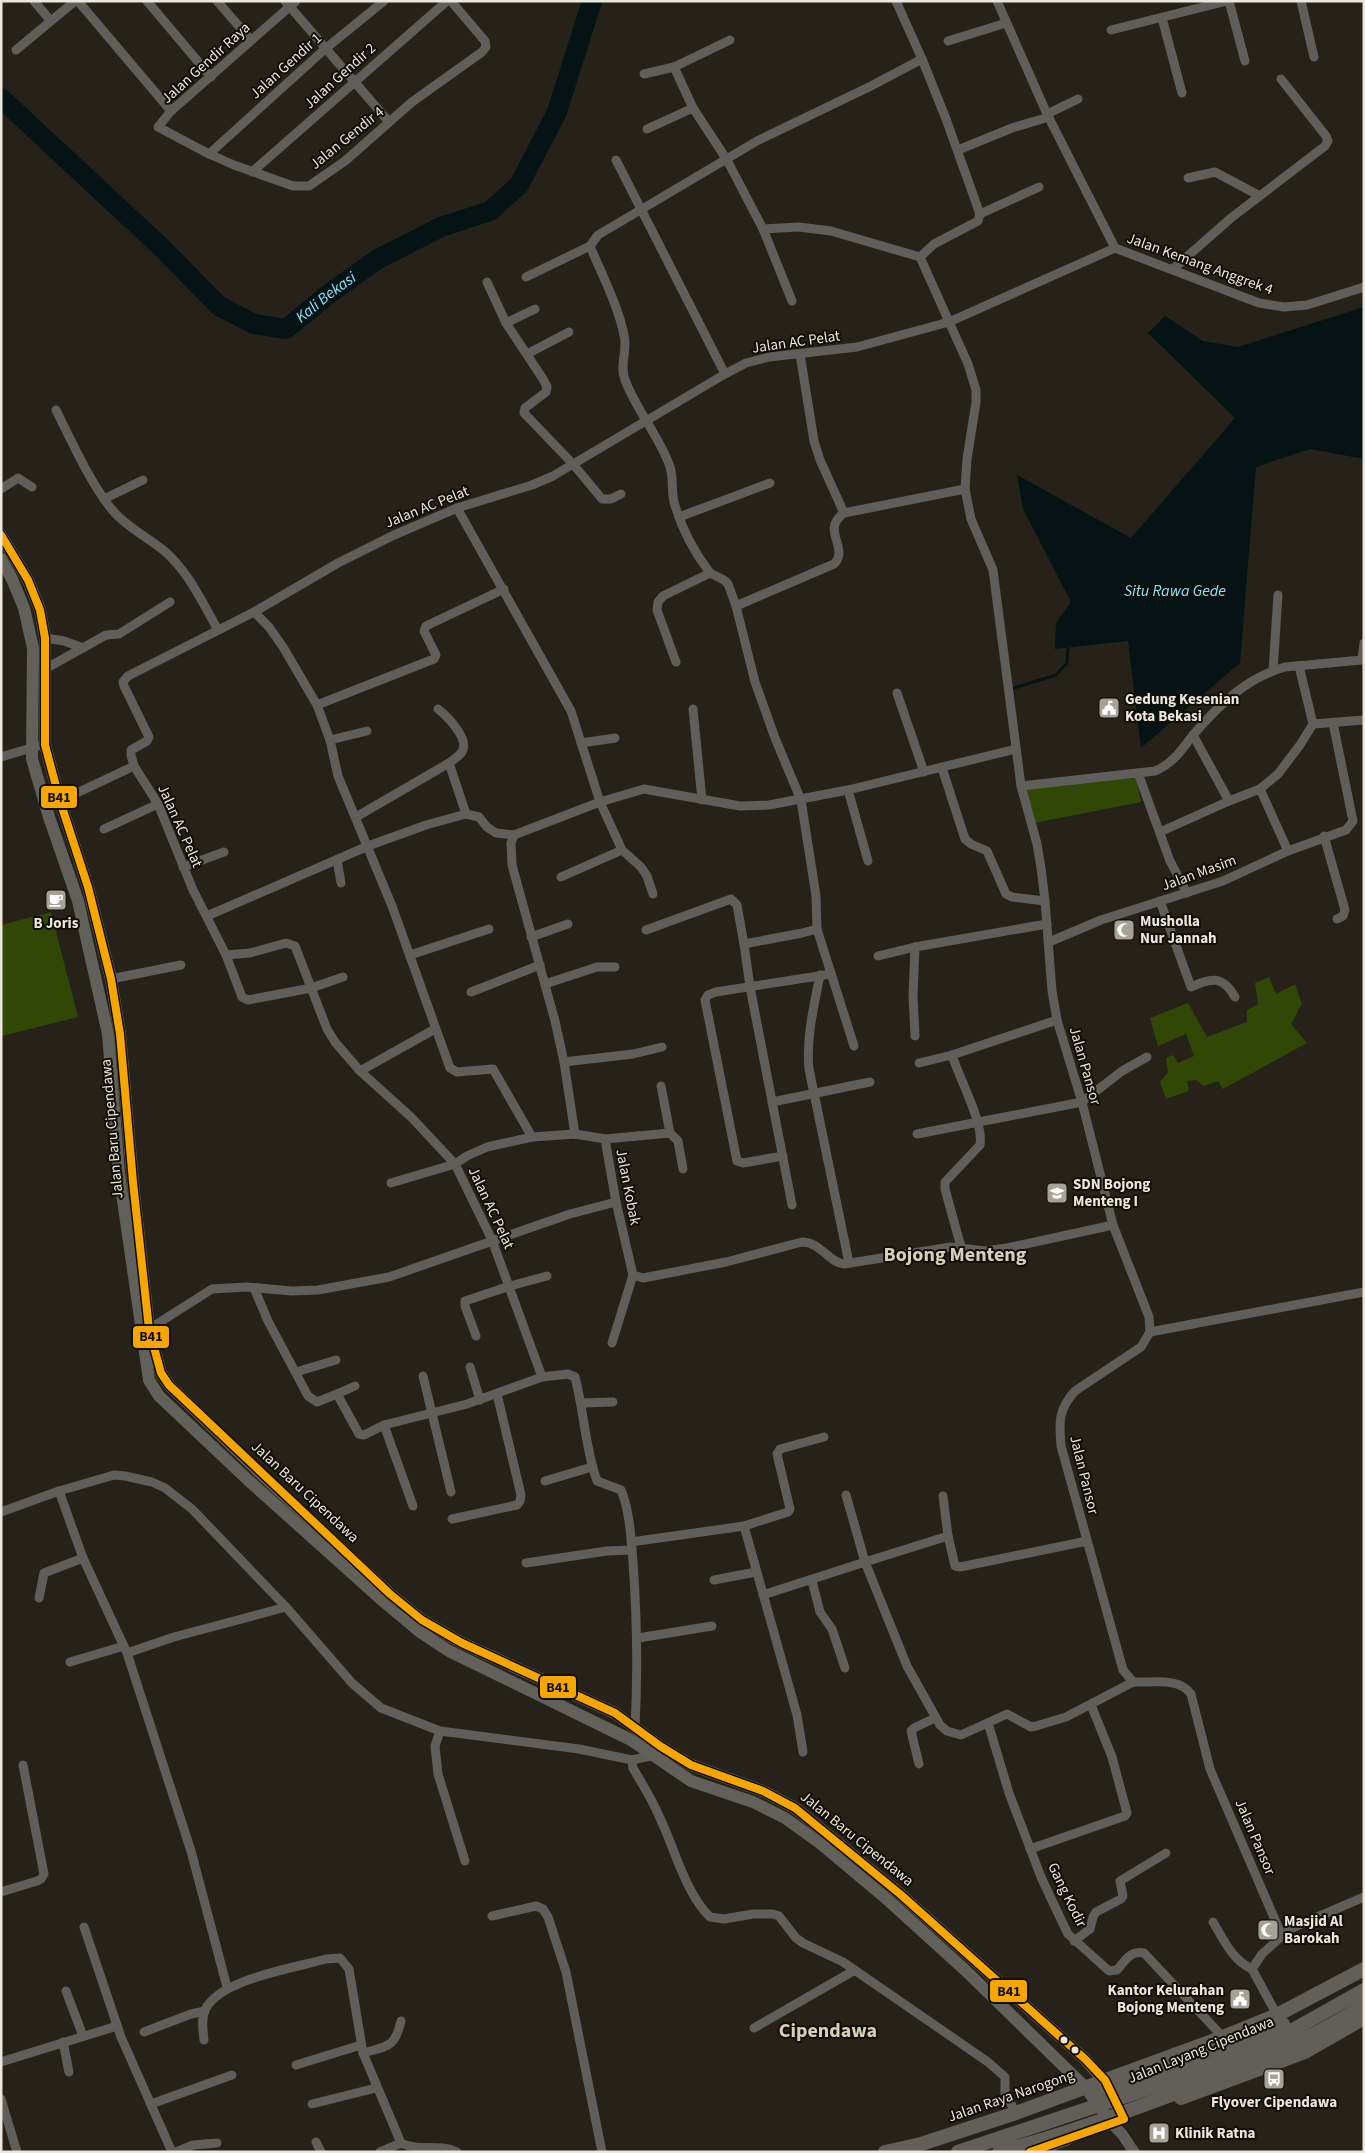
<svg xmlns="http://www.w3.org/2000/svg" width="1365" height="2153" font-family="'Source Sans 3',sans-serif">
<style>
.green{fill:#304706}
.water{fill:#051315}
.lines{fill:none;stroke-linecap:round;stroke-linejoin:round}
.stream{stroke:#051315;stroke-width:3}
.river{stroke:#051315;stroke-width:20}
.minor{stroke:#605e5a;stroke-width:9}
.tertiary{stroke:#605e5a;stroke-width:11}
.secondary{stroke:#62605b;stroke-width:12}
.primary{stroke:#625e59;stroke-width:14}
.primary-bridge{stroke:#625e59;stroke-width:14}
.bus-1-casing{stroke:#110e07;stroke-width:11}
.bus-1{stroke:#f7a600;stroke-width:8}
.bus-dot{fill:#ece7dd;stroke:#110e07;stroke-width:2}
.labels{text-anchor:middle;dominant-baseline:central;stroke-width:4;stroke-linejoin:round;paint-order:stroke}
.street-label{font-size:15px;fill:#ece7dd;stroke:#110e07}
.poi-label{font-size:15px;font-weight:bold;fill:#ece7dd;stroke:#110e07;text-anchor:start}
.water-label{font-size:16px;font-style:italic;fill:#88e3fa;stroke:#110e07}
.district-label{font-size:20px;font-weight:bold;fill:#d8cfbb;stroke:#110e07}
.line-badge{stroke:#110e07;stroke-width:2}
.pale-badge-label{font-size:14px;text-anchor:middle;font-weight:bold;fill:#111}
</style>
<rect width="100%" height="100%" fill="#262219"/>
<g class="green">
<path d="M 1136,778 L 1141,802 L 1034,823 L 1024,788 Z"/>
<path d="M 51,912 L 78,1017 L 2,1036 L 1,925 Z"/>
<path d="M 1269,977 L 1276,994 L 1295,984 L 1302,1004 L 1291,1024 L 1307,1043 L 1223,1089 L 1218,1081 L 1204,1086 L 1196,1080 L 1187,1081 L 1189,1091 L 1166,1099 L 1160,1082 L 1168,1072 L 1166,1058 L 1173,1055 L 1178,1063 L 1194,1056 L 1186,1034 L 1158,1046 L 1150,1018 L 1188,1003 L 1207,1037 L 1247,1022 L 1247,1010 L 1258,1004 L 1255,983 Z"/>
</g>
<path class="water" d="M 1364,307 L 1364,459 L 1310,449 L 1256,467 L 1240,663 L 1141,748 L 1128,641 L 1055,649 L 1056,623 L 1071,602 L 1023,509 L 1017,475 L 1131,538 L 1235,418 L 1148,333 L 1165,316 L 1203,341 L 1238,347 Z"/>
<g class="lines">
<path class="stream" d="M 1011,689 L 1056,675 L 1067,663 L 1068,648"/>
<path class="river" id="s1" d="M 1,98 L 160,246 L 219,306 L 254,324 L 286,329 L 330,293 L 378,259 L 441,227 L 490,211 L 519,185 L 557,112 L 592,1"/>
<g class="minor">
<path d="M 34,1 L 50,20"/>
<path d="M 78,1 L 171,111"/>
<path d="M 147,1 L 211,77"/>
<path d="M 217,1 L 251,40"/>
<path d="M 285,1 L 389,122"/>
<path d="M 296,1 L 171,111 L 158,127 L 209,154 L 234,165 L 293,186 L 309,186 L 345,161 L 412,102 L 482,52 L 486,47 L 485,41 L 451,1"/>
<path d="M 896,1 L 922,59"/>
<path d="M 997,1 L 1047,114 L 1115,248"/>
<path d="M 1229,1 L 1245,61"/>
<path d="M 1301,1 L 1314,57"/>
<path d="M 1162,18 L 1182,93"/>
<path d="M 1111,30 L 1227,1"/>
<path d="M 730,40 L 674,67 L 693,108 L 727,160 L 763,229 L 792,301"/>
<path d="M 948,41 L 1006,23"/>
<path d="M 16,50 L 75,1"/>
<path d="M 644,74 L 674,67"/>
<path d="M 1047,114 L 1078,99"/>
<path d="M 647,129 L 693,108"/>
<path d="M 958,150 L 1012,128 L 1049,117"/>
<path d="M 209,154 L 325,49 L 384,1"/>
<path d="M 616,160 L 725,374"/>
<path d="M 252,172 L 447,1"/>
<path d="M 1188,178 L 1215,172 L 1260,196"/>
<path d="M 980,214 L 1039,187"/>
<path d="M 763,229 L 799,227 L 831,231 L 920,257"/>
<path d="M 590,246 C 602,275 618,305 624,335 C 628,351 619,365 625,380 C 636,409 658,435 669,464 C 674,476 671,489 674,502 C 681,527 694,552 710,573 L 663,596 L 658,602 L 657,610 L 676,662"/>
<path d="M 1173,269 L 1231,218 L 1325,146 L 1328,141 L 1326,136 L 1281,79"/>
<path d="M 526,277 L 590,246 L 598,235 L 757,141 L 871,86 L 922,59 L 946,119 L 980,214 L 978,221 L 934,244 L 920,257 L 968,364 L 976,390 L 976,402 L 967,459 L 965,489 L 971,519 L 993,570 L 1021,786 L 1037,844 L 1041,868 L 1045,901 L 1052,991 L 1057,1020 L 1082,1102 L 1113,1225 L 1149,1317 L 1150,1332 L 1141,1347 L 1075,1391 C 1058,1410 1059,1422 1061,1446 L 1123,1670 L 1133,1682 C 1152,1683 1179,1677 1191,1694 L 1210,1769 L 1282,1936 L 1262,1954 L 1252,1969 L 1277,2015"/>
<path d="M 487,282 L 506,323 L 543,379 L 547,387 L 546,392 L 525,408 L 524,413 L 573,464 L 602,499 L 611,499 L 621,494"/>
<path d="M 506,323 L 535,309"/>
<path d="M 527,354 L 569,332"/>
<path d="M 800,354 L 814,441 L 820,460 L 844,513"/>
<path d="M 56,410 C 71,440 92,487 114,512 C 128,528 146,536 162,549 C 188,570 202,602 218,630"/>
<path d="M 1,489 L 18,478 L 32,487"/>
<path d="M 104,499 L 143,480"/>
<path d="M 457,508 L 571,711 L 600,802 L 622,850 L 641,867 L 647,876 L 653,894"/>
<path d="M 679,517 L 770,483"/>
<path d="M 710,573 L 724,580 L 728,584 L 736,606 L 755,682 L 775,738 L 801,800 L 816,896 L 817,929 L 854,1046"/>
<path d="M 736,606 L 834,564 C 850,548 820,530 844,513 L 965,489"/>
<path d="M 254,612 L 269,627 L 283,647 L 317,705 L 330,740 L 338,776 L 392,906 L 450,1068 L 457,1072 L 493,1069 L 532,1137"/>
<path d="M 45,638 L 64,641 L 83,648"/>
<path d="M 1299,666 L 1313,724 L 1364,720"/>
<path d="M 45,669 L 106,635 L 119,634 L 170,602"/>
<path d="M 1273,671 L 1278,595"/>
<path d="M 897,693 L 924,772"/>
<path d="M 317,705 L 434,659 L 436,655 L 424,631 L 426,626 L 504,589"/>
<path d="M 438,709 C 447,716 470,739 462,752 C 459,756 453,760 449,763"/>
<path d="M 693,709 L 702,800"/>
<path d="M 1193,735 L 1229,801"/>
<path d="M 330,740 L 367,731"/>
<path d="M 581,743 L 615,738"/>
<path d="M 1,757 L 38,746"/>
<path d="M 942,768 L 965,839 L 971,844 L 987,851 L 1006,894 L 1012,897 L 1045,901"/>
<path d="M 1138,773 L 1170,861 L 1187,893"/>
<path d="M 1021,786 L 1155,771 C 1174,763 1181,750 1193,735 C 1219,705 1246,678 1285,667 L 1362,660 L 1364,643"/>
<path d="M 1260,789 L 1288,851"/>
<path d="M 848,790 L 868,861"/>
<path d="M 60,801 L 134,766"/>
<path d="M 356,817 L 449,763 L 466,814"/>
<path d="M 104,829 L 158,804"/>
<path d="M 1160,832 L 1229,801 L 1260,789 L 1278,774 L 1300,745 L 1313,724"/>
<path d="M 514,835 L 511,843 L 512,865 L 555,1021 L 564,1062 L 575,1134"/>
<path d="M 1324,836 L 1345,910 L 1343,916 L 1337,919"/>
<path d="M 337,860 L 341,883"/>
<path d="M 183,867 L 224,852"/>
<path d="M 561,877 L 622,850"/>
<path d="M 1160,901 L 1191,987 C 1212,977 1223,976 1235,997"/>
<path d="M 207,916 L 368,846 L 426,825 L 466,814 L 479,817 L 487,827 L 496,833 L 514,835 L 600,802 L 644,789 L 740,806 L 769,805 L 848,790 L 1016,749"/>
<path d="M 646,930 L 731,899 L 737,905 L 744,944 L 802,933 L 817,929"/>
<path d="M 531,937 L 568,924"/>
<path d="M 1049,942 L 1101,920 L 1223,881 L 1288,851 L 1346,830 L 1353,821 L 1333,723"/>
<path d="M 744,944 L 750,987 L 792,1205"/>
<path d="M 915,947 L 913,996 L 915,1036"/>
<path d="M 226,955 L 250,953 L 286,943 L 295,946 L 327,1029 L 335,1042 L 360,1071 L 411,1117 L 455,1164 L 492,1240 L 542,1377 L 568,1374 L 575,1377 C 584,1411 585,1448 597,1481 L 621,1490 C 630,1511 631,1540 633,1562 C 637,1618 638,1672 635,1727"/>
<path d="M 410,955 L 489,929"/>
<path d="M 878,956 L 915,947 L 1047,924"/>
<path d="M 820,975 C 814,1006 806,1037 809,1069 L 849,1263"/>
<path d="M 343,977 L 311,988 L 248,1000 L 242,997 L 226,955 L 193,890 L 158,804 L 134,766 L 131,755 L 131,750 L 147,741 L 149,737 L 124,686 L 123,682 L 128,676 L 254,612 L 338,563 L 394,535 L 457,508 L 532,485 L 553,476 L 725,374 L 746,363 L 769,357 L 857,347 L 949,322 L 1115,248 L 1259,303 L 1284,307 L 1307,305 L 1364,287"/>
<path d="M 111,979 L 181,965"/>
<path d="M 545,984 L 597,967 L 615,967"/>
<path d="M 471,992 L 540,965"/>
<path d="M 564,1062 L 633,1054 L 662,1047"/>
<path d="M 919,1063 L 952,1055"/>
<path d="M 360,1071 L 435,1029"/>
<path d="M 661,1086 L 670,1133"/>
<path d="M 772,1102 L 870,1082"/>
<path d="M 917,1134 L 1082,1102 L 1122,1071 L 1147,1057"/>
<path d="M 605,1139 L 616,1202 L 633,1275"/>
<path d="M 783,1156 L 743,1163 L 737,1161 L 705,1000 L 708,995 L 716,992 L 831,974"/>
<path d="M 391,1183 L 455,1164 L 467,1156 L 487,1147 L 532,1137 L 575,1134 L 605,1139 L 670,1133 L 678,1141 L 683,1169"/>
<path d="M 961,1247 L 945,1189 L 945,1182 L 980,1145 C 984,1123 959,1078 952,1055 L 1057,1020"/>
<path d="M 633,1275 L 643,1278 L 726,1262 L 802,1242 C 821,1242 829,1263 844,1264 L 951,1247 L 985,1251 L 1007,1248 L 1113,1225"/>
<path d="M 254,1288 L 268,1321 L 308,1396 L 317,1402 L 337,1394 L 359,1434 L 364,1435 L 384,1425 L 467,1404 L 542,1377"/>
<path d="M 149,1329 L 212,1289 L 247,1287 L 292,1291 L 318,1290 L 389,1277 L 570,1214 L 616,1202"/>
<path d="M 1150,1332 L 1364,1292"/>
<path d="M 476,1336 L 465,1306 L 465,1301 L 510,1286 L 547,1276"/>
<path d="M 612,1343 L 633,1275"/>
<path d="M 470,1367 L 480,1400"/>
<path d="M 296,1372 L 336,1360"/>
<path d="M 423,1376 L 451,1492"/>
<path d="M 337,1394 L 355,1386"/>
<path d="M 582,1403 L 613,1402"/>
<path d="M 384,1425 L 413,1506"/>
<path d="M 545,1481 L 592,1467"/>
<path d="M 59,1491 L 83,1558 L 127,1653 L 191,1851 L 227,1987"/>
<path d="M 846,1495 L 865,1562 L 948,1536"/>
<path d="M 943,1496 L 948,1536 L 955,1566 L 960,1567 L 1087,1541"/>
<path d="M 1,1512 L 59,1491 L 114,1475 L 125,1476 L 152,1482 L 165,1488 L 192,1509 L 286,1607 L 352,1683 L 381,1708 L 440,1731 L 579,1749 L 632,1760 L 655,1755"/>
<path d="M 452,1519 L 517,1505 L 520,1501 L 521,1495 L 497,1394"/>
<path d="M 744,1526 L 788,1512 L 790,1509 L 777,1454 L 780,1449 L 824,1437"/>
<path d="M 631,1542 L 744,1526 L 797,1715 L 803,1752"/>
<path d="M 526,1563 L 607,1551 L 632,1550"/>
<path d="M 714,1580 L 756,1572"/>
<path d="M 812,1581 L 820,1612 L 832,1629 L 845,1668"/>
<path d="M 763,1595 L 865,1562 L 907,1666 L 940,1725 L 947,1731 L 961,1735 L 1007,1714 L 1031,1727 L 1036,1726 L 1066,1717 L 1133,1682"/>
<path d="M 39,1598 L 44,1573 L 83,1558"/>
<path d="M 638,1638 L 712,1626"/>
<path d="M 127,1653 L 174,1637 L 286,1607"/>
<path d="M 70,1662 L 124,1646"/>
<path d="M 988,1723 L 1009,1793 L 1041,1877 L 1055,1907 L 1068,1934 L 1109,1971 L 1117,1970 C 1125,1961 1130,1950 1144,1953 L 1223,2037"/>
<path d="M 440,1731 L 435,1746 L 438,1774 L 465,1861"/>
<path d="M 632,1760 L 633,1768 C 642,1784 652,1799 659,1816 C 674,1846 685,1893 710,1917 L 724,1919 L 753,1914 L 773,1914 L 779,1916 L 796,1938 L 803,1943 L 843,1962 L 988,2062 L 1005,2077 L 1005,2093 L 1016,2113"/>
<path d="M 919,1764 L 911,1731 L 914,1728 L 935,1718"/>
<path d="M 1030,1849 L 1125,1816 L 1127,1813 L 1112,1757 L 1091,1705"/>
<path d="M 1,1892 L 37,1881 L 41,1879 L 44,1874 L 23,1765"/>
<path d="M 492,1916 L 536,1906 L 543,1909 L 548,1917 L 566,1972 L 602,2152"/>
<path d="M 1213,1922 C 1224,1940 1232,1960 1252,1969"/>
<path d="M 84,1927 L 121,2037 L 172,2152"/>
<path d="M 1282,1936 L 1292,1928 L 1364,1897"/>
<path d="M 1074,1941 L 1090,1929 L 1093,1917 L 1096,1912 L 1121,1899 L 1123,1896 L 1120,1881 L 1166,1853"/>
<path d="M 66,1991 L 83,2036"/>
<path d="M 754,2028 L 855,1970"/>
<path d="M 144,2032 L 191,2014 L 205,2011"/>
<path d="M 204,2040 C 203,2030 201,2020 205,2010 C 219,1979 295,1968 326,1959 L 340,1958 L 349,1969 L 363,2053 L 401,2143 C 419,2152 438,2143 457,2152"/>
<path d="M 63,2042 L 69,2072"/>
<path d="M 363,2053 C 387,2046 395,2048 401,2021"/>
<path d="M 1,2062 L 117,2026"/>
<path d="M 296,2065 L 361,2045"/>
<path d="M 1,2099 L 17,2152"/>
<path d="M 151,2104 L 232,2075"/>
<path d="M 312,2104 L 376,2088"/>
<path d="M 316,2142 L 321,2152"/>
<path d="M 176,2152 L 193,2145 L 217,2143"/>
<path d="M 380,2152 L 401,2143"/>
</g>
<path class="tertiary" d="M 1111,2123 L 1122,2134 L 1134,2152"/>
<g class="secondary">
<path d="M 1,535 L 28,580 L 40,610 L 45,638 L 45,745 L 60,801 L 88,887 L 111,979 L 120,1034 L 133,1182 L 149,1329 L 161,1373 L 169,1385 L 257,1470 L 390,1594 L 422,1620 L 462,1643 L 615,1713 L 660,1746 L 691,1765 L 763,1791 L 795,1808 L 900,1894 L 973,1959 L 1085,2059 L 1110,2088"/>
<path d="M 1,559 L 12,579 L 24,608 L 33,648 L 32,759 L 49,817 L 78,901 L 108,1034 L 119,1173 L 149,1380 L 159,1396 L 248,1480 L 383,1601 L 420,1632 L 449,1651 L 631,1740 L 691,1781 L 753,1802 L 785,1818 L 821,1844 L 889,1901 L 965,1970 L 1086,2088 L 1111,2123"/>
</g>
<g class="primary">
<path d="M 1086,2088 L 1103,2093 L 1109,2092 L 1283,2024"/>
<path d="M 1181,2098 L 1305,2052 L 1364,2018"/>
<path d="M 885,2152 L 921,2144 L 1016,2113 L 1223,2037 L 1277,2015 L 1364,1969"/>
<path d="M 1029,2152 L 1066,2139"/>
</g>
<g class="primary-bridge">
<path d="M 958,2152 L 1192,2074 L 1280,2037 L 1364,1990"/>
<path d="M 999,2152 C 1060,2136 1120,2114 1179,2092 C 1243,2067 1306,2043 1364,2005"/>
</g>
<g class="bus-1-casing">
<path id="bus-1" d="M 1,535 L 28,580 L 40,610 L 45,638 L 45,745 L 60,801 L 88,887 L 111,979 L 120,1034 L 133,1182 L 149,1329 L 161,1373 L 169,1385 L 390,1594 L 422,1620 L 462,1643 L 615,1713 L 660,1746 L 691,1765 L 763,1791 L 795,1808 L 900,1894 L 1085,2059 L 1105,2080 L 1124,2119 L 1030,2152"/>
</g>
<use href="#bus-1" class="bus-1"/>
</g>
<defs>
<g id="civic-square" transform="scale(1.125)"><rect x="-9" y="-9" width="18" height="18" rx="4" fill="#a7a298" stroke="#110e07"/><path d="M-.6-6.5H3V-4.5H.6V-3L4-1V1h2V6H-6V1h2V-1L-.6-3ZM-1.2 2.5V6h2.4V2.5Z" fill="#fff"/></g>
<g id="cafe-square" transform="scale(1.125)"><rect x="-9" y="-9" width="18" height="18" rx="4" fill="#a7a298" stroke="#110e07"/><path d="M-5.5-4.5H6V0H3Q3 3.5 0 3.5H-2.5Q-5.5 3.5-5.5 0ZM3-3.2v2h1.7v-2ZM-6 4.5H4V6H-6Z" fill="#fff"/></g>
<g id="mosque-square" transform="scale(1.125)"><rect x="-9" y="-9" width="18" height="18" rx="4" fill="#a7a298" stroke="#110e07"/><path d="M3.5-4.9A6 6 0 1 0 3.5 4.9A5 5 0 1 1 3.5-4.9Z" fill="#fff"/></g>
<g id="school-square" transform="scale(1.125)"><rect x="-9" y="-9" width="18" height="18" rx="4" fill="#a7a298" stroke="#110e07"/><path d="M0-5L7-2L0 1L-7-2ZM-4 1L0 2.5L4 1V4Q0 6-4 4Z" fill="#fff"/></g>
<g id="bus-square" transform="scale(1.125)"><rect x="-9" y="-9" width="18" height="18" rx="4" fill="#a7a298" stroke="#110e07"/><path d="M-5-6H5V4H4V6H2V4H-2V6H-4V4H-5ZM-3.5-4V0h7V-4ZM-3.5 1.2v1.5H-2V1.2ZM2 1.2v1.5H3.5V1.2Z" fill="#fff"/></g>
<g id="hospital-square" transform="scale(1.125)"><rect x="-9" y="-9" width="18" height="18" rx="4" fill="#a7a298" stroke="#110e07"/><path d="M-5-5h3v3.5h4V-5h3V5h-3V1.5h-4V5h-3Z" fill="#fff"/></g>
</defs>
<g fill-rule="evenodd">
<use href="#civic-square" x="1109" y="708"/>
<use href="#cafe-square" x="56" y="900"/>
<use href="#mosque-square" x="1124" y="930"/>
<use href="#school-square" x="1057" y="1193"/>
<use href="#mosque-square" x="1268" y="1930"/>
<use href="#civic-square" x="1240" y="1999"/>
<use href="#bus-square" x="1274" y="2079"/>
<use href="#hospital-square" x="1159" y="2133"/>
</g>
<g class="bus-dot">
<circle cx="1064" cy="2040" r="4.5"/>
<circle cx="1075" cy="2050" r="4.5"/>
</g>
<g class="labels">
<g class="street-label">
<text transform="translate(206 63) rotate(-42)">Jalan Gendir Raya</text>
<text transform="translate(286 66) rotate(-42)">Jalan Gendir 1</text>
<text transform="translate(340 76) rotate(-42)">Jalan Gendir 2</text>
<text transform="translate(347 138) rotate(-39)">Jalan Gendir 4</text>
<text transform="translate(1200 264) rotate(20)">Jalan Kemang Anggrek 4</text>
<text transform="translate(796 342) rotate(-8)">Jalan AC Pelat</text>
<text transform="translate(427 507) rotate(-22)">Jalan AC Pelat</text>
<text transform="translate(180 826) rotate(66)">Jalan AC Pelat</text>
<text transform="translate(1199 873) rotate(-20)">Jalan Masim</text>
<text transform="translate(1085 1066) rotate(74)">Jalan Pansor</text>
<text transform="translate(112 1129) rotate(-95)">Jalan Baru Cipendawa</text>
<text transform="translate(628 1187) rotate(79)">Jalan Kobak</text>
<text transform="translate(491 1208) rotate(65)">Jalan AC Pelat</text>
<text transform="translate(1084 1475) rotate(76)">Jalan Pansor</text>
<text transform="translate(305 1492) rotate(43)">Jalan Baru Cipendawa</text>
<text transform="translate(1255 1837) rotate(67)">Jalan Pansor</text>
<text transform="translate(857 1839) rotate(39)">Jalan Baru Cipendawa</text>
<text transform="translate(1067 1895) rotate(64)">Gang Kodir</text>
<text transform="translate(1201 2050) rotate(-22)">Jalan Layang Cipendawa</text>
<text transform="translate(1011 2096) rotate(-19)">Jalan Raya Narogong</text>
</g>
<g class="poi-label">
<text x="1125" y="699">Gedung Kesenian<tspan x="1125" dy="17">Kota Bekasi</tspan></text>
<text x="1140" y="921">Musholla<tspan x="1140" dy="17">Nur Jannah</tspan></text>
<text x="56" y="923" text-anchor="middle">B Joris</text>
<text x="1073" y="1184">SDN Bojong<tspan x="1073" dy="17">Menteng I</tspan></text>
<text x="1284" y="1921">Masjid Al<tspan x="1284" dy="17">Barokah</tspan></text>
<text x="1224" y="1990" text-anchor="end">Kantor Kelurahan<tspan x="1224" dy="17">Bojong Menteng</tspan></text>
<text x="1274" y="2102" text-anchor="middle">Flyover Cipendawa</text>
<text x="1175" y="2133">Klinik Ratna</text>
</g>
<g class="water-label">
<text stroke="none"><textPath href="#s1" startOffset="424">Kali Bekasi</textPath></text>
<text x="1175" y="591">Situ Rawa Gede</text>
</g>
<g class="district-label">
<text x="955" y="1255">Bojong Menteng</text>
<text x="828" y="2031">Cipendawa</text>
</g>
</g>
<g class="line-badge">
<rect x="40" y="785" width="38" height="24" rx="5" fill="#f7a600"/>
<rect x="132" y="1325" width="38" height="24" rx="5" fill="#f7a600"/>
<rect x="539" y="1675" width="38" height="24" rx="5" fill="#f7a600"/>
<rect x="989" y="1979" width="39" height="24" rx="5" fill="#f7a600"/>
</g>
<g class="pale-badge-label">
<text x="59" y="802">B41</text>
<text x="151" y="1341">B41</text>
<text x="558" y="1692">B41</text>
<text x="1009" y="1996">B41</text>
</g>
<rect width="1365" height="2153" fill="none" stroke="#ece7dd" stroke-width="5"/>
</svg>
